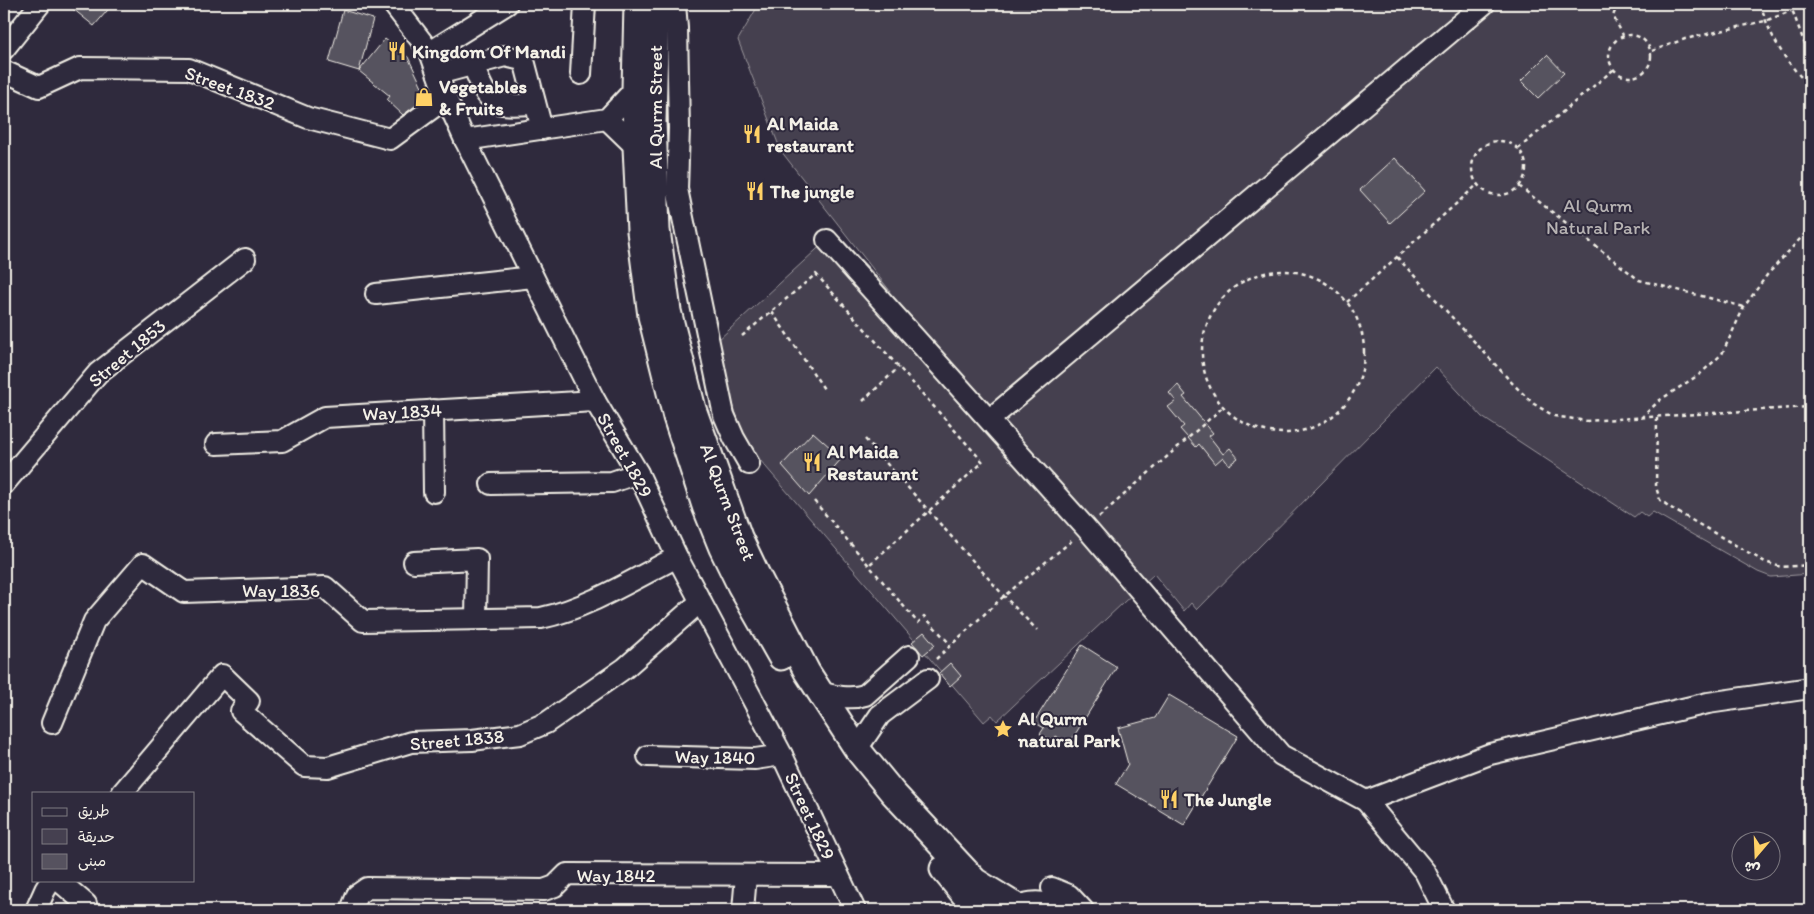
<svg xmlns="http://www.w3.org/2000/svg" width="1814" height="914" font-family="Itim,'Playpen Sans Arabic',sans-serif">
<style>
.green{fill:#454050;stroke:#9c989c}
.building{fill:#56525f;stroke:#f4f1e8}
.lines{fill:none;stroke-linecap:round;stroke-linejoin:round}
.minor-casing{stroke:#f4f1e8;stroke-width:24}
.major-casing{stroke:#f4f1e8;stroke-width:29}
.path{stroke:#f4f1e8;stroke-width:2.5;stroke-dasharray:4 4;stroke-linecap:butt}
.minor{stroke:#2f2a3d;stroke-width:20}
.major{stroke:#2f2a3d;stroke-width:25}
.labels{text-anchor:middle;dominant-baseline:central;stroke-width:4;stroke-linejoin:round;paint-order:stroke}
.poi-label{font-size:19px;font-weight:bold;fill:#f4f1e8;stroke:#2f2a3d;text-anchor:start}
.street-label{font-size:19px;fill:#f4f1e8;stroke:#2f2a3d}
.park-label{font-size:19px;fill:#b7b3b3;stroke:#2f2a3d}
</style>
<rect width="100%" height="100%" fill="#2f2a3d"/>
<filter id="ink" filterUnits="userSpaceOnUse"><feTurbulence type="fractalNoise" baseFrequency=".02" numOctaves="2"/><feDisplacementMap in="SourceGraphic" scale="10" xChannelSelector="R" yChannelSelector="G"/><feConvolveMatrix kernelMatrix="1 2 1 2 8 2 1 2 1" color-interpolation-filters="sRGB"/></filter>
<g filter="url(#ink)">
<path class="green" d="M 759,4 L 1810,4 L 1810,574 L 1771,577 L 1758,572 L 1653,512 L 1647,517 L 1640,512 L 1634,517 L 1482,417 L 1436,367 L 1197,610 L 1191,603 L 1184,611 L 1154,574 L 997,721 L 992,715 L 984,722 L 754,453 C 733,420 727,378 717,341 L 828,239 L 833,245 L 841,238 L 890,291 L 781,151 L 738,40 Z"/>
<g class="building">
<path d="M 67,4 L 113,4 L 94,26 Z"/>
<path d="M 343,10 L 373,19 L 359,71 L 329,62 Z"/>
<path d="M 385,39 L 408,57 L 427,97 L 403,115 L 387,100 L 390,96 L 359,71 Z"/>
<path d="M 1547,55 L 1564,73 L 1538,98 L 1521,81 Z"/>
<path d="M 1395,158 L 1425,191 L 1390,223 L 1360,190 Z"/>
<path d="M 1178,385 L 1186,395 L 1183,397 L 1213,433 L 1209,436 L 1223,454 L 1230,448 L 1238,458 L 1229,465 L 1223,457 L 1215,464 L 1199,444 L 1196,447 L 1180,429 L 1184,426 L 1168,407 L 1176,401 L 1169,393 Z"/>
<path d="M 813,432 L 842,458 L 809,496 L 782,465 Z"/>
<path d="M 924,632 L 935,645 L 923,655 L 912,642 Z"/>
<path d="M 1082,645 L 1117,667 L 1069,744 L 1056,736 L 1052,741 L 1040,734 L 1044,728 L 1034,722 Z"/>
<path d="M 950,663 L 961,676 L 950,686 L 939,673 Z"/>
<path d="M 1169,695 L 1238,736 L 1184,825 L 1116,784 L 1128,764 L 1118,728 L 1155,718 Z"/>
</g>
<g class="lines">
<g class="minor-casing">
<g id="minor">
<path d="M 393,4 L 430,52 L 446,98 L 465,140 L 595,401 L 638,473 L 677,557 L 782,755 L 855,910"/>
<path d="M 675,4 L 677,28 L 679,128 L 677,189 L 724,415 L 734,438 L 749,464"/>
<path d="M 4,49 L 40,4"/>
<path d="M 430,52 L 507,4"/>
<path d="M 473,65 C 489,107 492,106 535,104"/>
<path d="M 4,71 L 39,87 L 80,68 L 189,69 L 308,118 L 390,139 L 446,98"/>
<path d="M 438,74 L 505,56 L 522,60 L 525,64 L 542,129"/>
<path d="M 581,74 L 585,4"/>
<path d="M 607,119 L 636,147"/>
<path d="M 465,140 L 607,119 L 635,89"/>
<path d="M 827,240 L 1086,528 L 1281,755 L 1366,801 L 1425,872 L 1444,910"/>
<path d="M 376,294 L 533,277"/>
<path d="M 433,410 L 434,492"/>
<path d="M 990,419 L 1484,4"/>
<path d="M 216,444 L 282,441 L 325,417 L 595,401"/>
<path d="M 4,484 L 98,373 L 245,259"/>
<path d="M 491,484 L 612,482 L 638,473"/>
<path d="M 414,562 L 477,559 L 476,618"/>
<path d="M 819,692 C 834,696 850,700 865,695 L 909,656"/>
<path d="M 52,723 L 94,621 L 143,564 L 184,592 L 325,587 L 363,621 L 541,618 C 588,608 634,579 677,557"/>
<path d="M 857,749 L 880,715 L 928,679"/>
<path d="M 648,756 L 755,759 L 782,755"/>
<path d="M 122,793 L 222,675 L 249,701 L 241,711 L 304,766 L 328,767 L 411,742 L 472,740 L 520,734 L 546,723 L 625,668 L 701,601"/>
<path d="M 1366,801 L 1490,754 L 1708,703 L 1810,688"/>
<path d="M 58,880 L 86,904"/>
<path d="M 1052,888 L 1069,895 L 1083,910"/>
<path d="M 36,910 L 45,890 L 51,880"/>
<path d="M 351,910 L 357,895 L 367,888 L 544,890 L 555,886 L 567,874 L 838,875"/>
<path d="M 743,910 L 746,876"/>
</g>
</g>
<g class="major-casing">
<g id="major">
<path d="M 637,4 L 635,89 L 636,147 L 640,231 L 651,316 L 676,417 L 705,506 L 722,548 L 740,585 L 781,657"/>
<path d="M 656,4 L 653,121 L 657,230 L 668,311 L 693,409 L 739,537 L 757,575 L 807,672 L 857,749 L 893,793 L 975,881 L 1019,908"/>
<path d="M 943,869 L 977,910"/>
<path d="M 1016,910 C 1030,902 1046,904 1061,910"/>
</g>
</g>
<g class="path">
<path d="M 1618,4 L 1613,16 L 1623,35"/>
<path d="M 1761,4 C 1767,33 1788,66 1810,86"/>
<path d="M 1790,4 L 1804,42 L 1810,49"/>
<circle cx="1630" cy="56" r="21"/>
<path d="M 1652,51 L 1685,39 L 1765,21 L 1791,11"/>
<circle cx="1499" cy="168" r="27"/>
<path d="M 1518,149 L 1613,70"/>
<path d="M 1519,186 L 1639,280 L 1744,307"/>
<path d="M 1397,257 L 1514,385 L 1534,404 L 1554,416 L 1587,421 L 1810,407"/>
<circle cx="1283" cy="352" r="81"/>
<path d="M 1347,302 L 1477,185"/>
<path d="M 772,312 L 824,389"/>
<path d="M 742,336 L 816,274 L 983,462 L 869,565"/>
<path d="M 863,401 L 899,367"/>
<path d="M 1641,418 L 1660,400 L 1700,374 L 1722,354 L 1744,307 L 1767,275 L 1810,228"/>
<path d="M 1657,418 L 1656,487 L 1660,500 L 1674,510 L 1765,562 L 1781,567 L 1810,565"/>
<path d="M 865,439 L 1004,596 L 1037,630"/>
<path d="M 814,501 L 918,623 L 924,616 L 951,645"/>
<path d="M 1099,517 L 1223,407"/>
<path d="M 936,659 L 1004,596 L 1074,539"/>
</g>
<use href="#minor" class="minor"/>
<use href="#major" class="major"/>
</g>
</g>
<defs>
<g id="restaurant-bare" transform="scale(1.5)"><path d="M-5-6h1v4h1v-4h1v4h1v-4h1v5L-1.5 .5V6h-2V.5L-5-1ZM5-6V6H3V1.5H1.5Q1.5-4 5-6Z" fill="#ffd166" stroke="#2f2a3d" stroke-width="2.5" paint-order="stroke"/></g>
<g id="shop-bare" transform="scale(1.5)"><path d="M-5-2.5h2.3a2.7 3.5 0 0 1 5.4 0H5L5.5 6h-11ZM-1.5-2.5h3a1.5 2.3 0 0 0-3 0Z" fill="#ffd166" stroke="#2f2a3d" stroke-width="2.5" paint-order="stroke"/></g>
<g id="sight-bare" transform="scale(1.5)"><path d="M0-6L1.8-2.2L6-1.7L2.9 1.2L3.7 5.4L0 3.3L-3.7 5.4L-2.9 1.2L-6-1.7L-1.8-2.2Z" fill="#ffd166" stroke="#2f2a3d" stroke-width="2.5" paint-order="stroke"/></g>
</defs>
<g fill-rule="evenodd">
<use href="#restaurant-bare" x="397" y="51"/>
<use href="#shop-bare" x="424" y="97"/>
<use href="#restaurant-bare" x="752" y="134"/>
<use href="#restaurant-bare" x="755" y="191"/>
<use href="#restaurant-bare" x="812" y="462"/>
<use href="#sight-bare" x="1003" y="729"/>
<use href="#restaurant-bare" x="1169" y="799"/>
</g>
<g class="labels">
<g class="poi-label">
<text x="412" y="51">Kingdom Of Mandi</text>
<text x="439" y="86">Vegetables<tspan x="439" dy="22">&amp; Fruits</tspan></text>
<text x="767" y="123">Al Maida<tspan x="767" dy="22">restaurant</tspan></text>
<text x="770" y="191">The jungle</text>
<text x="827" y="451">Al Maida<tspan x="827" dy="22">Restaurant</tspan></text>
<text x="1018" y="718">Al Qurm<tspan x="1018" dy="22">natural Park</tspan></text>
<text x="1184" y="799">The Jungle</text>
</g>
<g class="street-label">
<text transform="translate(230 88) rotate(20)">Street 1832</text>
<text transform="translate(655 107) rotate(-90)">Al Qurm Street</text>
<text transform="translate(127 353) rotate(-40)">Street 1853</text>
<text transform="translate(402 412) rotate(-3)">Way 1834</text>
<text transform="translate(625 455) rotate(61)">Street 1829</text>
<text transform="translate(728 502) rotate(69)">Al Qurm Street</text>
<text x="281" y="590">Way 1836</text>
<text transform="translate(457 740) rotate(-5)">Street 1838</text>
<text transform="translate(715 757) rotate(1)">Way 1840</text>
<text transform="translate(810 816) rotate(65)">Street 1829</text>
<text x="616" y="875">Way 1842</text>
</g>
<g class="park-label">
<text x="1598" y="205">Al Qurm<tspan x="1598" dy="22">Natural Park</tspan></text>
</g>
</g>
<rect width="1814" height="914" fill="none" stroke="#2f2a3d" stroke-width="20"/>
<rect x="10" y="10" width="1794" height="894" fill="none" stroke="#f4f1e8" stroke-width="2" filter="url(#ink)"/>
<rect x="32" y="792" width="162" height="90" fill="#2f2a3d" stroke="#7e7a81"/>
<rect x="42" y="808" width="25" height="8" fill="#2f2a3d" stroke="#7e7a81"/>
<text x="78" y="816" font-size="15" fill="#f4f1e8">طريق</text>
<rect x="42" y="829" width="25" height="15" fill="#454050" stroke="#7e7a81"/>
<text x="78" y="842" font-size="15" fill="#f4f1e8">حديقة</text>
<rect x="42" y="854" width="25" height="15" fill="#56525f" stroke="#7e7a81"/>
<text x="78" y="866" font-size="15" fill="#f4f1e8">مبنى</text>
<g transform="translate(1756 856) rotate(199)"><circle r="24" fill="#2f2a3d" stroke="#7e7a81"/>
<path d="M0-4L9 19L0 12L-9 19Z" fill="#ffd166"/>
<text y="-8" font-size="14" font-weight="bold" text-anchor="middle" fill="#f4f1e8">ش</text>
</g>
</svg>
